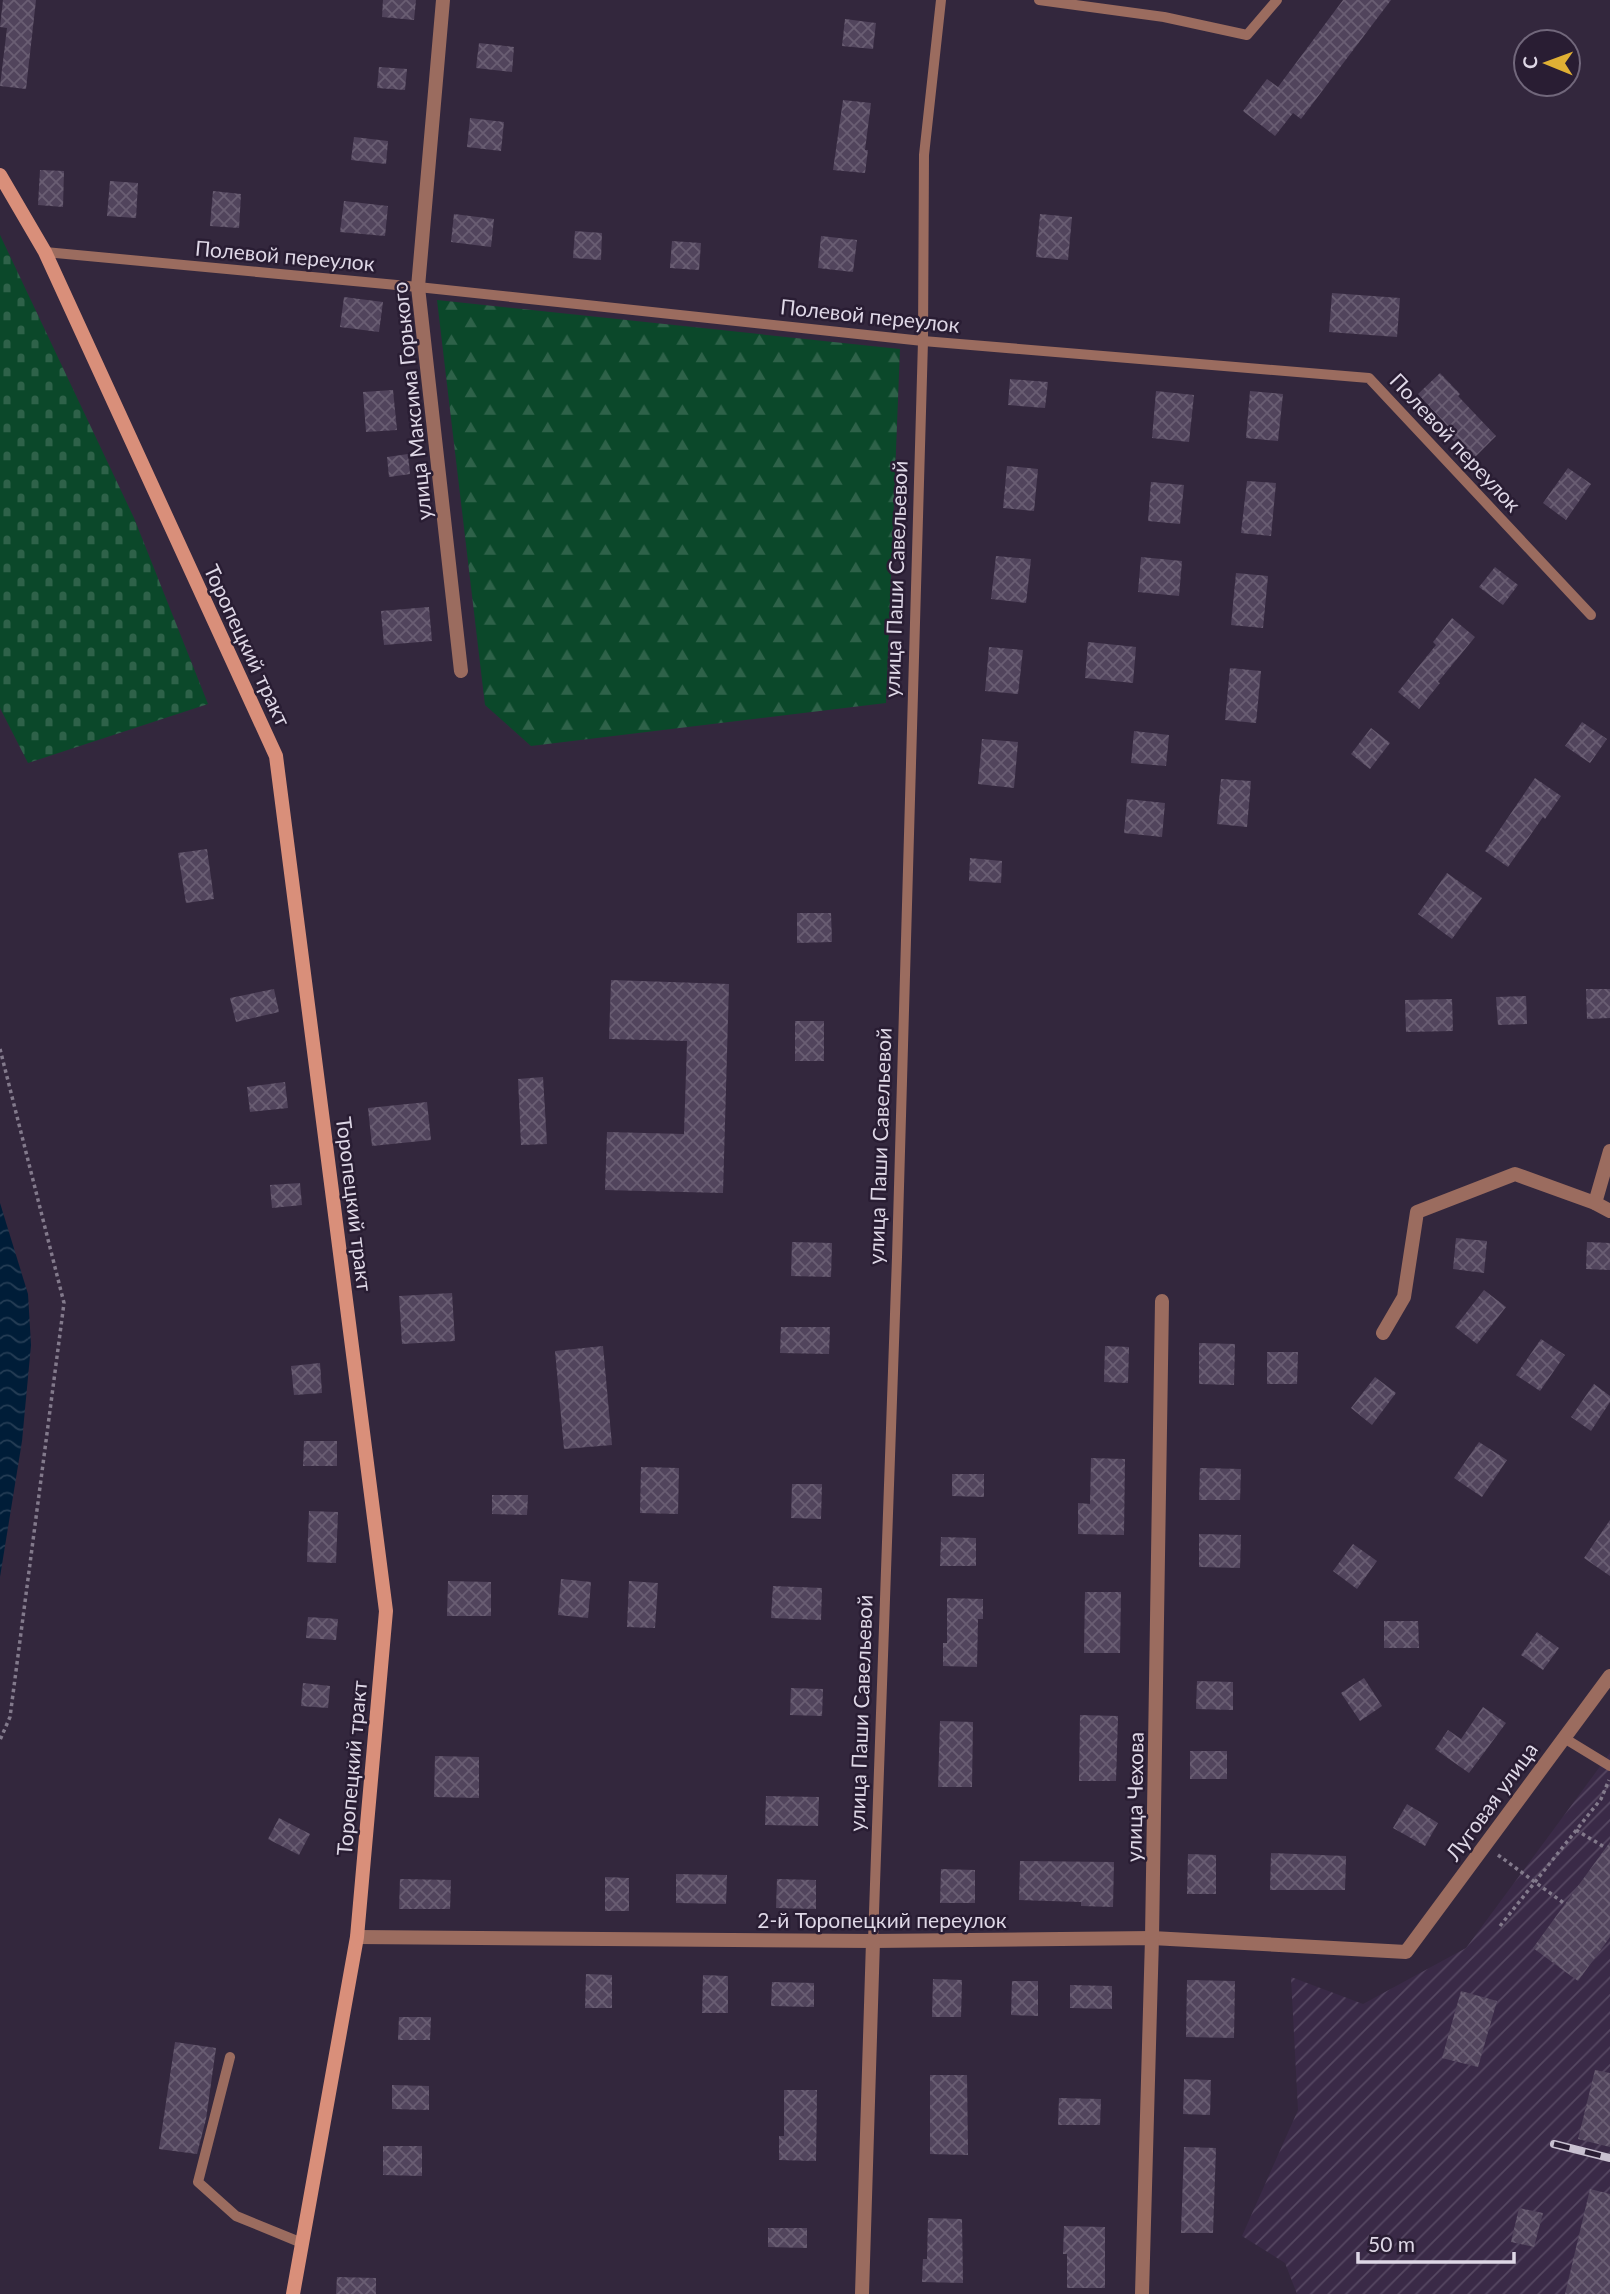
<svg xmlns="http://www.w3.org/2000/svg" width="1610" height="2294" font-family="Lato,sans-serif">
<style>
.industrial{fill:url(#industrial-furrows)}
.forest{fill:url(#forest-firs)}
.cemetery{fill:url(#cemetery-stones)}
.water{fill:url(#water-waves)}
.building{fill:url(#building-cross-hatch)}
.lines{fill:none;stroke-linecap:round;stroke-linejoin:round}
.path{stroke:#837a8c;stroke-width:3.5;stroke-dasharray:3.5 3.5;stroke-linecap:butt}
.service{stroke:#9b6c5f;stroke-width:10}
.minor{stroke:#9b6c5f;stroke-width:14}
.secondary{stroke:#d98f7a;stroke-width:14}
.rail-casing{stroke:#c8c0d0;stroke-width:8}
.rail{stroke:#291d33;stroke-width:5;stroke-dasharray:16;stroke-linecap:butt}
.labels{text-anchor:middle;dominant-baseline:central;stroke-width:5;stroke-linejoin:round;paint-order:stroke}
.street-label{font-size:21px;fill:#ded7e6;stroke:#291d33}
</style>
<defs>
<pattern id="industrial-furrows" width="10" height="10" patternUnits="userSpaceOnUse" patternTransform="scale(1.75)"><rect width="10" height="10" fill="#3a2a47"/><path d="M-1 1l2-2M0 10L10 0M9 11l2-2" fill="none" stroke="#564862"/></pattern>
<pattern id="forest-firs" width="22" height="20" patternUnits="userSpaceOnUse" patternTransform="scale(1.75)"><rect width="22" height="20" fill="#0b482a"/><path d="M5 1l3.5 6h-7zM16 11l3.5 6h-7z" fill="#2e6249"/></pattern>
<pattern id="cemetery-stones" width="16" height="16" patternUnits="userSpaceOnUse" patternTransform="scale(1.75)"><rect width="16" height="16" fill="#0b482a"/><path d="M2 7V4a2 2 0 0 1 4 0v3zM10 15v-3a2 2 0 0 1 4 0v3z" fill="#2e6249"/></pattern>
<pattern id="water-waves" width="16" height="10" patternUnits="userSpaceOnUse" patternTransform="scale(1.75)"><rect width="16" height="10" fill="#001d38"/><path d="M0 5q4-4 8 0t8 0" fill="none" stroke="#253d55"/></pattern>
<pattern id="building-cross-hatch" width="8" height="8" patternUnits="userSpaceOnUse" patternTransform="scale(1.75)"><rect width="8" height="8" fill="#51445c"/><path d="M0 0l8 8M0 8l8-8" fill="none" stroke="#6a5e73"/></pattern>
</defs>
<rect width="100%" height="100%" fill="#33273d"/>
<path class="industrial" d="M 1610,1753 L 1610,2294 L 1297,2294 L 1285,2263 L 1242,2236 L 1298,2110 L 1291,1977 L 1363,2004 L 1466,1948 Z"/>
<path class="forest" d="M 437,300 L 900,349 L 886,703 L 531,746 L 485,705 Z"/>
<path class="cemetery" d="M 0,235 L 134,518 L 208,704 L 28,763 L 0,708 Z"/>
<path class="water" d="M 0,1203 L 28,1294 L 31,1345 L 22,1441 L 0,1577 Z"/>
<g class="building">
<path d="M 3,0 L 36,0 L 26,89 L 0,86 L 7,28 L 0,27 Z"/>
<path d="M 383,0 L 416,0 L 414,20 L 382,17 Z"/>
<path d="M 1343,0 L 1391,0 L 1301,119 L 1293,113 L 1275,136 L 1243,111 L 1267,79 L 1278,87 Z"/>
<path d="M 845,19 L 876,23 L 873,49 L 842,46 Z"/>
<path d="M 479,43 L 514,47 L 512,72 L 476,68 Z"/>
<path d="M 379,67 L 407,69 L 405,90 L 377,88 Z"/>
<path d="M 843,100 L 871,103 L 865,150 L 868,150 L 865,173 L 833,170 Z"/>
<path d="M 470,118 L 504,122 L 501,151 L 467,147 Z"/>
<path d="M 354,137 L 388,141 L 386,164 L 351,160 Z"/>
<path d="M 40,170 L 64,171 L 63,207 L 38,205 Z"/>
<path d="M 110,181 L 138,183 L 136,218 L 107,216 Z"/>
<path d="M 213,191 L 241,194 L 239,228 L 210,226 Z"/>
<path d="M 344,201 L 388,206 L 385,236 L 340,232 Z"/>
<path d="M 454,214 L 494,219 L 491,247 L 451,242 Z"/>
<path d="M 1040,214 L 1072,217 L 1068,260 L 1036,257 Z"/>
<path d="M 575,231 L 602,233 L 601,260 L 573,258 Z"/>
<path d="M 821,236 L 857,240 L 853,272 L 818,268 Z"/>
<path d="M 672,241 L 701,243 L 699,270 L 670,268 Z"/>
<path d="M 1332,293 L 1400,298 L 1397,337 L 1329,332 Z"/>
<path d="M 344,297 L 383,302 L 379,332 L 340,327 Z"/>
<path d="M 1440,373 L 1460,394 L 1458,396 L 1496,436 L 1472,460 L 1450,437 L 1454,433 L 1418,394 Z"/>
<path d="M 1010,379 L 1048,382 L 1045,408 L 1008,405 Z"/>
<path d="M 393,390 L 397,430 L 366,432 L 363,392 Z"/>
<path d="M 1156,391 L 1194,395 L 1189,442 L 1152,438 Z"/>
<path d="M 1250,391 L 1283,394 L 1278,441 L 1246,438 Z"/>
<path d="M 408,454 L 410,474 L 389,477 L 387,457 Z"/>
<path d="M 1007,466 L 1038,469 L 1034,511 L 1003,508 Z"/>
<path d="M 1568,468 L 1591,484 L 1566,520 L 1543,503 Z"/>
<path d="M 1247,481 L 1276,483 L 1271,536 L 1241,533 Z"/>
<path d="M 1151,482 L 1184,485 L 1180,524 L 1148,521 Z"/>
<path d="M 996,556 L 1031,559 L 1026,603 L 991,599 Z"/>
<path d="M 1141,557 L 1182,561 L 1179,596 L 1138,592 Z"/>
<path d="M 1495,567 L 1518,585 L 1503,605 L 1479,587 Z"/>
<path d="M 1236,573 L 1268,576 L 1263,628 L 1231,625 Z"/>
<path d="M 429,607 L 432,641 L 384,645 L 381,611 Z"/>
<path d="M 1452,618 L 1475,637 L 1438,682 L 1440,683 L 1419,709 L 1398,692 L 1436,645 L 1433,642 Z"/>
<path d="M 1088,642 L 1136,647 L 1133,683 L 1085,678 Z"/>
<path d="M 989,647 L 1023,650 L 1018,694 L 985,691 Z"/>
<path d="M 1230,668 L 1261,671 L 1256,723 L 1225,720 Z"/>
<path d="M 1582,722 L 1607,739 L 1590,763 L 1565,746 Z"/>
<path d="M 1371,728 L 1390,743 L 1370,769 L 1351,754 Z"/>
<path d="M 1134,731 L 1169,735 L 1166,766 L 1131,763 Z"/>
<path d="M 982,739 L 1018,742 L 1014,788 L 978,784 Z"/>
<path d="M 1535,778 L 1561,796 L 1545,819 L 1543,817 L 1508,867 L 1485,851 Z"/>
<path d="M 1221,779 L 1251,781 L 1247,827 L 1217,824 Z"/>
<path d="M 1127,799 L 1165,803 L 1162,837 L 1124,833 Z"/>
<path d="M 207,849 L 214,899 L 186,903 L 178,853 Z"/>
<path d="M 970,858 L 1002,861 L 1001,883 L 969,881 Z"/>
<path d="M 1447,873 L 1482,898 L 1452,939 L 1418,914 Z"/>
<path d="M 797,913 L 831,913 L 832,942 L 797,943 Z"/>
<path d="M 611,980 L 729,984 L 723,1193 L 605,1190 L 607,1132 L 684,1134 L 687,1041 L 609,1039 Z"/>
<path d="M 274,989 L 279,1012 L 236,1022 L 230,998 Z"/>
<path d="M 1586,989 L 1610,989 L 1610,1018 L 1587,1019 Z"/>
<path d="M 1526,996 L 1527,1024 L 1498,1025 L 1496,997 Z"/>
<path d="M 1452,999 L 1453,1031 L 1406,1032 L 1405,1000 Z"/>
<rect x="795" y="1021" width="29" height="40"/>
<path d="M 543,1077 L 547,1144 L 521,1145 L 518,1079 Z"/>
<path d="M 285,1082 L 288,1108 L 250,1112 L 247,1087 Z"/>
<path d="M 427,1102 L 431,1140 L 372,1146 L 368,1108 Z"/>
<path d="M 300,1183 L 302,1205 L 272,1208 L 270,1185 Z"/>
<path d="M 1456,1238 L 1487,1241 L 1484,1273 L 1453,1269 Z"/>
<path d="M 792,1242 L 832,1243 L 831,1277 L 791,1276 Z"/>
<path d="M 1587,1242 L 1610,1243 L 1610,1270 L 1586,1269 Z"/>
<path d="M 1484,1290 L 1506,1307 L 1477,1344 L 1455,1327 Z"/>
<path d="M 452,1293 L 455,1341 L 402,1344 L 399,1296 Z"/>
<path d="M 781,1327 L 830,1327 L 829,1354 L 780,1353 Z"/>
<path d="M 1541,1339 L 1565,1355 L 1540,1391 L 1516,1375 Z"/>
<path d="M 1199,1343 L 1235,1344 L 1234,1385 L 1199,1384 Z"/>
<path d="M 603,1346 L 612,1445 L 564,1449 L 555,1351 Z"/>
<path d="M 1105,1346 L 1129,1347 L 1128,1383 L 1104,1382 Z"/>
<path d="M 1267,1352 L 1298,1352 L 1297,1384 L 1267,1384 Z"/>
<path d="M 320,1363 L 322,1393 L 294,1395 L 291,1366 Z"/>
<path d="M 1375,1377 L 1396,1393 L 1372,1425 L 1351,1408 Z"/>
<path d="M 1594,1384 L 1610,1396 L 1610,1402 L 1591,1431 L 1571,1417 Z"/>
<path d="M 304,1441 L 337,1441 L 337,1466 L 303,1466 Z"/>
<path d="M 1479,1442 L 1507,1460 L 1482,1497 L 1454,1478 Z"/>
<path d="M 1091,1458 L 1125,1459 L 1124,1535 L 1078,1534 L 1078,1503 L 1090,1504 Z"/>
<path d="M 641,1467 L 679,1468 L 678,1514 L 640,1513 Z"/>
<path d="M 1200,1468 L 1241,1469 L 1240,1500 L 1199,1500 Z"/>
<path d="M 952,1474 L 984,1474 L 984,1497 L 952,1496 Z"/>
<path d="M 792,1484 L 822,1484 L 821,1519 L 791,1518 Z"/>
<path d="M 492,1495 L 528,1495 L 527,1515 L 492,1514 Z"/>
<path d="M 309,1511 L 338,1512 L 336,1563 L 307,1562 Z"/>
<path d="M 1610,1520 L 1610,1576 L 1584,1558 Z"/>
<path d="M 1199,1534 L 1241,1535 L 1240,1568 L 1199,1567 Z"/>
<path d="M 941,1537 L 976,1538 L 976,1566 L 940,1566 Z"/>
<path d="M 1353,1544 L 1377,1561 L 1357,1589 L 1333,1571 Z"/>
<path d="M 561,1579 L 591,1582 L 588,1618 L 558,1615 Z"/>
<path d="M 448,1581 L 491,1582 L 491,1616 L 447,1616 Z"/>
<path d="M 629,1581 L 658,1583 L 655,1628 L 627,1627 Z"/>
<path d="M 773,1586 L 822,1588 L 821,1620 L 771,1618 Z"/>
<path d="M 1085,1592 L 1121,1592 L 1120,1653 L 1084,1653 Z"/>
<path d="M 947,1598 L 983,1599 L 983,1619 L 978,1619 L 977,1667 L 943,1666 L 943,1643 L 947,1643 Z"/>
<path d="M 308,1617 L 338,1619 L 336,1640 L 306,1638 Z"/>
<path d="M 1384,1621 L 1418,1621 L 1419,1648 L 1384,1648 Z"/>
<path d="M 1537,1632 L 1559,1648 L 1543,1670 L 1521,1655 Z"/>
<path d="M 1364,1678 L 1382,1706 L 1360,1721 L 1341,1693 Z"/>
<path d="M 1197,1681 L 1233,1682 L 1233,1710 L 1196,1709 Z"/>
<path d="M 303,1683 L 330,1686 L 328,1708 L 301,1706 Z"/>
<path d="M 791,1688 L 823,1689 L 822,1716 L 790,1715 Z"/>
<path d="M 1483,1707 L 1506,1723 L 1469,1773 L 1435,1749 L 1448,1730 L 1461,1739 Z"/>
<path d="M 1080,1715 L 1118,1716 L 1116,1781 L 1079,1781 Z"/>
<path d="M 940,1721 L 973,1722 L 972,1787 L 938,1787 Z"/>
<rect x="1190" y="1751" width="37" height="28"/>
<path d="M 435,1756 L 479,1757 L 479,1798 L 434,1797 Z"/>
<path d="M 766,1796 L 819,1797 L 818,1826 L 765,1825 Z"/>
<path d="M 1407,1804 L 1438,1823 L 1425,1846 L 1393,1828 Z"/>
<path d="M 279,1818 L 310,1834 L 299,1855 L 268,1839 Z"/>
<path d="M 1610,1842 L 1610,1937 L 1578,1981 L 1533,1948 Z"/>
<path d="M 1271,1853 L 1346,1856 L 1345,1890 L 1270,1890 Z"/>
<path d="M 1188,1854 L 1216,1855 L 1216,1894 L 1187,1894 Z"/>
<path d="M 1020,1861 L 1114,1862 L 1113,1907 L 1081,1906 L 1081,1902 L 1019,1900 Z"/>
<path d="M 941,1869 L 975,1870 L 975,1903 L 940,1903 Z"/>
<path d="M 676,1874 L 727,1875 L 726,1904 L 676,1903 Z"/>
<path d="M 605,1877 L 629,1878 L 629,1911 L 605,1911 Z"/>
<path d="M 400,1879 L 451,1880 L 450,1909 L 399,1909 Z"/>
<path d="M 777,1879 L 816,1880 L 816,1909 L 776,1908 Z"/>
<path d="M 586,1974 L 612,1975 L 612,2008 L 585,2008 Z"/>
<path d="M 703,1975 L 728,1976 L 728,2013 L 702,2013 Z"/>
<path d="M 933,1979 L 962,1980 L 961,2017 L 932,2017 Z"/>
<path d="M 1187,1980 L 1235,1981 L 1234,2038 L 1186,2037 Z"/>
<path d="M 1012,1981 L 1038,1981 L 1038,2016 L 1011,2015 Z"/>
<path d="M 772,1982 L 814,1983 L 814,2007 L 771,2006 Z"/>
<path d="M 1070,1985 L 1112,1986 L 1112,2009 L 1070,2008 Z"/>
<path d="M 1461,1991 L 1497,2001 L 1478,2067 L 1442,2058 Z"/>
<path d="M 399,2017 L 431,2017 L 430,2040 L 398,2040 Z"/>
<path d="M 175,2042 L 216,2048 L 206,2119 L 197,2154 L 159,2149 Z"/>
<path d="M 1595,2070 L 1610,2073 L 1610,2147 L 1578,2139 Z"/>
<path d="M 930,2075 L 967,2075 L 968,2155 L 930,2154 Z"/>
<path d="M 1184,2079 L 1211,2080 L 1210,2115 L 1183,2114 Z"/>
<path d="M 392,2085 L 429,2086 L 429,2110 L 392,2109 Z"/>
<path d="M 784,2090 L 817,2090 L 816,2161 L 779,2160 L 779,2136 L 784,2136 Z"/>
<path d="M 1059,2098 L 1101,2099 L 1100,2125 L 1058,2125 Z"/>
<path d="M 383,2146 L 422,2146 L 422,2176 L 383,2175 Z"/>
<path d="M 1184,2147 L 1216,2148 L 1213,2233 L 1181,2233 Z"/>
<path d="M 1590,2189 L 1610,2194 L 1610,2294 L 1565,2294 Z"/>
<path d="M 1519,2208 L 1543,2213 L 1534,2247 L 1511,2242 Z"/>
<path d="M 928,2218 L 962,2219 L 963,2283 L 922,2282 L 923,2259 L 927,2259 Z"/>
<path d="M 1064,2226 L 1105,2227 L 1105,2288 L 1067,2288 L 1067,2254 L 1063,2254 Z"/>
<path d="M 768,2228 L 807,2228 L 807,2248 L 768,2247 Z"/>
<path d="M 337,2277 L 376,2278 L 376,2294 L 336,2294 Z"/>
</g>
<g class="lines">
<g class="path">
<path d="M 0,1049 L 64,1303 L 10,1717 L 0,1740"/>
<path d="M 1576,1830 L 1606,1848"/>
<path d="M 1498,1855 L 1565,1904"/>
<path d="M 1500,1926 L 1601,1799 L 1609,1780"/>
</g>
<g class="service">
<path d="M 1039,0 L 1164,17 L 1247,35 L 1277,0"/>
<path d="M 45,252 L 418,287 L 923,341 L 1369,378 L 1591,615"/>
<path d="M 1564,1738 L 1610,1766"/>
<path d="M 873,1941 L 897,1257 L 923,341 L 924,155 L 941,0"/>
<path d="M 230,2057 L 198,2182 L 236,2216 L 302,2243"/>
</g>
<g class="minor">
<path d="M 443,0 L 418,287 L 461,671"/>
<path d="M 1595,1203 L 1610,1211"/>
<path d="M 1383,1333 L 1404,1297 L 1417,1212 L 1515,1174 L 1595,1203 L 1610,1151"/>
<path d="M 357,1937 L 873,1941 L 1152,1938 L 1406,1952 L 1610,1676"/>
<path d="M 862,2294 L 873,1941"/>
<path d="M 1142,2294 L 1152,1938 L 1162,1301"/>
</g>
<path class="secondary" d="M 0,175 L 45,252 L 276,756 L 386,1611 L 357,1937 L 293,2294"/>
<g class="rail-casing">
<path id="rail" d="M 1554,2144 L 1610,2158"/>
</g>
<use href="#rail" class="rail"/>
</g>
<g class="labels">
<g class="street-label">
<text transform="translate(285 255) rotate(5)">Полевой переулок</text>
<text transform="translate(870 315) rotate(6)">Полевой переулок</text>
<text transform="translate(411 401) rotate(-96)">улица Максима Горького</text>
<text transform="translate(1456 442) rotate(47)">Полевой переулок</text>
<text transform="translate(895 579) rotate(-88)">улица Паши Савельевой</text>
<text transform="translate(248 645) rotate(65)">Торопецкий тракт</text>
<text transform="translate(879 1146) rotate(-88)">улица Паши Савельевой</text>
<text transform="translate(355 1204) rotate(83)">Торопецкий тракт</text>
<text transform="translate(860 1713) rotate(-88)">улица Паши Савельевой</text>
<text transform="translate(351 1768) rotate(-85)">Торопецкий тракт</text>
<text transform="translate(1134 1797) rotate(-89)">улица Чехова</text>
<text transform="translate(1491 1801) rotate(-54)">Луговая улица</text>
<text x="882" y="1919">2-й Торопецкий переулок</text>
</g>
</g>
<g transform="translate(1547 63) rotate(271)"><circle r="33" fill="#291d33" stroke="#71677b" stroke-width="2"/>
<path d="M0-5L12 26L0 18L-12 26Z" fill="#e0b034"/>
<text y="-10" font-size="19" font-weight="bold" text-anchor="middle" fill="#ded7e6">С</text>
</g>
<path d="M1358 2252v10h156v-10" fill="none" stroke="#ded7e6" stroke-width="3.5"/>
<text x="1368" y="2252" font-size="21" fill="#ded7e6" stroke="#291d33" stroke-width="5" paint-order="stroke">50 m</text>
</svg>
